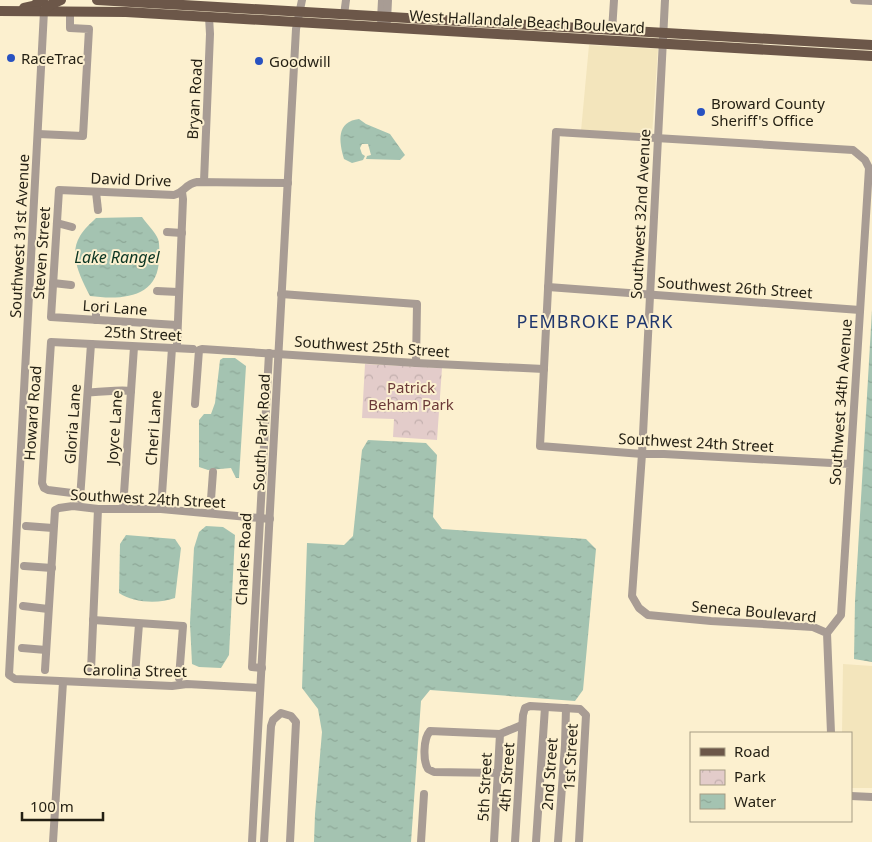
<svg xmlns="http://www.w3.org/2000/svg" width="872" height="842" font-family="'Noto Sans',sans-serif">
<style>
.built{fill:#f3e5bc}
.park{fill:url(#park-crowns)}
.water{fill:url(#water-ripples)}
.lines{fill:none;stroke-linecap:round;stroke-linejoin:round}
.minor{stroke:#a89c94;stroke-width:8}
.major{stroke:#6c5749;stroke-width:10}
.poi-dot{fill:#2852c1;stroke:#fcf0cf;stroke-width:2}
.labels{text-anchor:middle;dominant-baseline:central;stroke-width:4;stroke-linejoin:round;paint-order:stroke}
.street-label{font-size:15px;fill:#231f13;stroke:#fcf0cf}
.poi-label{font-size:15px;fill:#231f13;stroke:#fcf0cf;text-anchor:start}
.park-label{font-size:15px;fill:#6b3938;stroke:#fcf0cf}
.water-label{font-size:16px;font-style:italic;fill:#0a3422;stroke:#fcf0cf}
.quarter-label{font-size:18px;letter-spacing:1px;fill:#20376e;stroke:#fcf0cf}
</style>
<defs>
<pattern id="park-crowns" width="20" height="18" patternUnits="userSpaceOnUse" patternTransform="scale(1.25)"><rect width="20" height="18" fill="#e3ccca"/><path d="M2 6a3 3 0 1 1 6 0M12 15a3 3 0 1 1 6 0" fill="none" stroke="#c2afad"/></pattern>
<pattern id="water-ripples" width="26" height="14" patternUnits="userSpaceOnUse" patternTransform="scale(1.25)"><rect width="26" height="14" fill="#a4c3b1"/><path d="M2 4q2-2 4 0t4 0M15 11q2-2 4 0t4 0" fill="none" stroke="#8da797"/></pattern>
</defs>
<rect width="100%" height="100%" fill="#fcf0cf"/>
<g class="built">
<path d="M 589,45 L 658,49 L 652,135 L 581,131 Z"/>
<path d="M 843,664 L 872,666 L 872,788 L 851,788 L 851,733 L 842,733 Z"/>
</g>
<path class="park" d="M 365,364 L 442,368 L 437,440 L 393,437 L 394,419 L 362,418 Z"/>
<g class="water">
<path d="M 359,119 L 366,124 L 390,134 L 405,155 L 400,160 L 366,159 L 367,156 L 371,155 L 368,144 L 362,144 L 360,148 L 362,154 L 365,156 L 363,160 L 352,163 L 344,159 C 339,141 336,122 359,119 Z"/>
<path d="M 142,217 C 147,224 155,232 158,239 C 160,244 159,253 159,258 C 159,299 120,300 90,296 C 81,278 68,255 80,236 C 84,229 91,223 96,218 Z"/>
<path d="M 872,310 L 872,662 L 854,659 L 855,601 Z"/>
<path d="M 223,358 L 235,358 L 246,366 L 239,478 L 236,478 L 231,468 L 208,470 L 199,467 L 199,420 L 204,414 L 211,414 L 215,403 L 220,360 Z"/>
<path d="M 368,440 L 426,443 L 437,455 L 433,517 L 442,529 L 586,539 L 596,549 L 583,690 L 575,701 L 430,690 L 421,701 L 411,842 L 314,842 L 315,814 L 322,732 L 318,709 L 302,688 L 307,543 L 344,545 L 353,536 L 362,450 Z"/>
<path d="M 206,526 L 223,527 L 235,535 L 229,655 L 221,668 L 199,667 L 192,664 L 190,623 L 194,548 L 199,532 Z"/>
<path d="M 126,535 L 175,539 L 181,548 L 175,598 C 159,604 133,603 119,593 L 120,544 Z"/>
</g>
<g class="lines">
<g class="minor">
<path d="M 665,0 L 642,454 L 632,596 L 639,608 L 648,615 L 711,621 L 813,627 L 827,633 L 831,733"/>
<path d="M 854,0 L 872,1"/>
<path d="M 44,11 L 9,675 L 15,679 L 172,686 L 187,684 L 260,688"/>
<path d="M 344,15 L 346,0"/>
<path d="M 381,20 L 382,0"/>
<path d="M 387,21 L 388,0"/>
<path d="M 612,31 L 614,0"/>
<path d="M 38,134 L 83,136 L 89,29 L 70,28 L 70,11"/>
<path d="M 204,181 L 210,34 L 209,17"/>
<path d="M 96,192 L 98,210"/>
<path d="M 57,223 L 72,227"/>
<path d="M 167,232 L 182,233"/>
<path d="M 53,283 L 71,285"/>
<path d="M 548,287 L 860,310"/>
<path d="M 157,291 L 178,292"/>
<path d="M 281,294 L 417,304 L 416,363"/>
<path d="M 96,320 L 96,306"/>
<path d="M 177,325 L 51,317 L 59,190 L 174,195 C 185,192 185,184 197,182 L 288,183"/>
<path d="M 177,345 L 183,199 L 182,192"/>
<path d="M 88,392 C 102,393 116,389 131,391"/>
<path d="M 195,404 L 199,350 L 202,349 L 416,363 L 544,369"/>
<path d="M 80,494 L 48,490 L 44,488 L 42,483 L 51,342 L 193,349"/>
<path d="M 80,499 L 91,344"/>
<path d="M 123,508 L 134,347"/>
<path d="M 161,509 L 172,348"/>
<path d="M 210,513 L 213,472"/>
<path d="M 26,526 L 53,528"/>
<path d="M 24,566 L 52,568"/>
<path d="M 23,606 L 48,609"/>
<path d="M 93,620 L 183,626 L 179,678"/>
<path d="M 827,633 L 841,615 L 869,168 L 865,160 L 853,150 L 556,132 L 540,446 L 642,454 L 664,454 L 850,464"/>
<path d="M 22,648 L 46,650"/>
<path d="M 262,668 L 252,667 L 269,353"/>
<path d="M 45,670 L 55,510 L 59,508 L 73,506 L 98,509 L 161,509 L 270,519"/>
<path d="M 91,670 L 98,509"/>
<path d="M 135,675 L 139,624"/>
<path d="M 499,773 L 434,772 L 428,769 C 423,761 423,739 430,731 L 500,734 L 522,725"/>
<path d="M 851,796 L 872,797"/>
<path d="M 53,842 L 63,682"/>
<path d="M 252,842 L 296,29 L 302,0"/>
<path d="M 264,842 L 271,726 L 273,720 L 281,713 L 291,716 L 296,722 L 290,842"/>
<path d="M 421,842 L 424,794"/>
<path d="M 494,842 L 500,734"/>
<path d="M 515,842 L 523,715 L 525,708 L 530,706 L 580,709 L 586,715 L 579,842"/>
<path d="M 536,842 L 545,707"/>
<path d="M 558,842 L 565,745 L 566,708"/>
</g>
<g class="major">
<path d="M 97,0 L 872,45"/>
<path d="M 24,8 L 33,6 L 43,0"/>
<path d="M 0,11 L 126,12 L 872,56"/>
<path d="M 44,11 L 48,6 L 61,0"/>
</g>
</g>
<g class="poi-dot">
<circle cx="11" cy="58" r="5"/>
<circle cx="259" cy="61" r="5"/>
<circle cx="701" cy="112" r="5"/>
</g>
<g class="labels">
<g class="street-label">
<text transform="translate(527 21) rotate(3)">West Hallandale Beach Boulevard</text>
<text transform="translate(194 99) rotate(-87)">Bryan Road</text>
<text transform="translate(131 179) rotate(2)">David Drive</text>
<text transform="translate(640 214) rotate(-87)">Southwest 32nd Avenue</text>
<text transform="translate(19 236) rotate(-87)">Southwest 31st Avenue</text>
<text transform="translate(41 253) rotate(-86)">Steven Street</text>
<text transform="translate(735 287) rotate(4)">Southwest 26th Street</text>
<text transform="translate(115 307) rotate(4)">Lori Lane</text>
<text transform="translate(143 333) rotate(3)">25th Street</text>
<text transform="translate(372 346) rotate(4)">Southwest 25th Street</text>
<text transform="translate(840 402) rotate(-86)">Southwest 34th Avenue</text>
<text transform="translate(32 413) rotate(-86)">Howard Road</text>
<text transform="translate(72 424) rotate(-86)">Gloria Lane</text>
<text transform="translate(114 427) rotate(-86)">Joyce Lane</text>
<text transform="translate(153 428) rotate(-86)">Cheri Lane</text>
<text transform="translate(261 432) rotate(-87)">South Park Road</text>
<text transform="translate(696 442) rotate(3)">Southwest 24th Street</text>
<text transform="translate(148 498) rotate(3)">Southwest 24th Street</text>
<text transform="translate(243 559) rotate(-87)">Charles Road</text>
<text transform="translate(754 611) rotate(5)">Seneca Boulevard</text>
<text transform="translate(135 670) rotate(1)">Carolina Street</text>
<text transform="translate(570 757) rotate(-87)">1st Street</text>
<text transform="translate(549 774) rotate(-86)">2nd Street</text>
<text transform="translate(506 777) rotate(-86)">4th Street</text>
<text transform="translate(484 787) rotate(-87)">5th Street</text>
</g>
<g class="poi-label">
<text x="21" y="58">RaceTrac</text>
<text x="269" y="61">Goodwill</text>
<text x="711" y="103">Broward County<tspan x="711" dy="17">Sheriff's Office</tspan></text>
</g>
<g class="park-label">
<text x="411" y="387">Patrick<tspan x="411" dy="17">Beham Park</tspan></text>
</g>
<g class="water-label">
<text x="117" y="257">Lake Rangel</text>
</g>
<g class="quarter-label">
<text x="595" y="321">PEMBROKE PARK</text>
</g>
</g>
<rect x="690" y="732" width="162" height="90" fill="#fcf0cf" stroke="#a59c84"/>
<rect x="700" y="748" width="25" height="8" fill="#6c5749" stroke="#a59c84"/>
<text x="734" y="757" font-size="15" fill="#231f13">Road</text>
<rect x="700" y="770" width="25" height="15" fill="url(#park-crowns)" stroke="#a59c84"/>
<text x="734" y="782" font-size="15" fill="#231f13">Park</text>
<rect x="700" y="794" width="25" height="15" fill="url(#water-ripples)" stroke="#a59c84"/>
<text x="734" y="807" font-size="15" fill="#231f13">Water</text>
<path d="M22 812v8h81v-8" fill="none" stroke="#231f13" stroke-width="2.5"/>
<text x="30" y="812" font-size="15" fill="#231f13" stroke="#fcf0cf" stroke-width="4" paint-order="stroke">100 m</text>
</svg>
